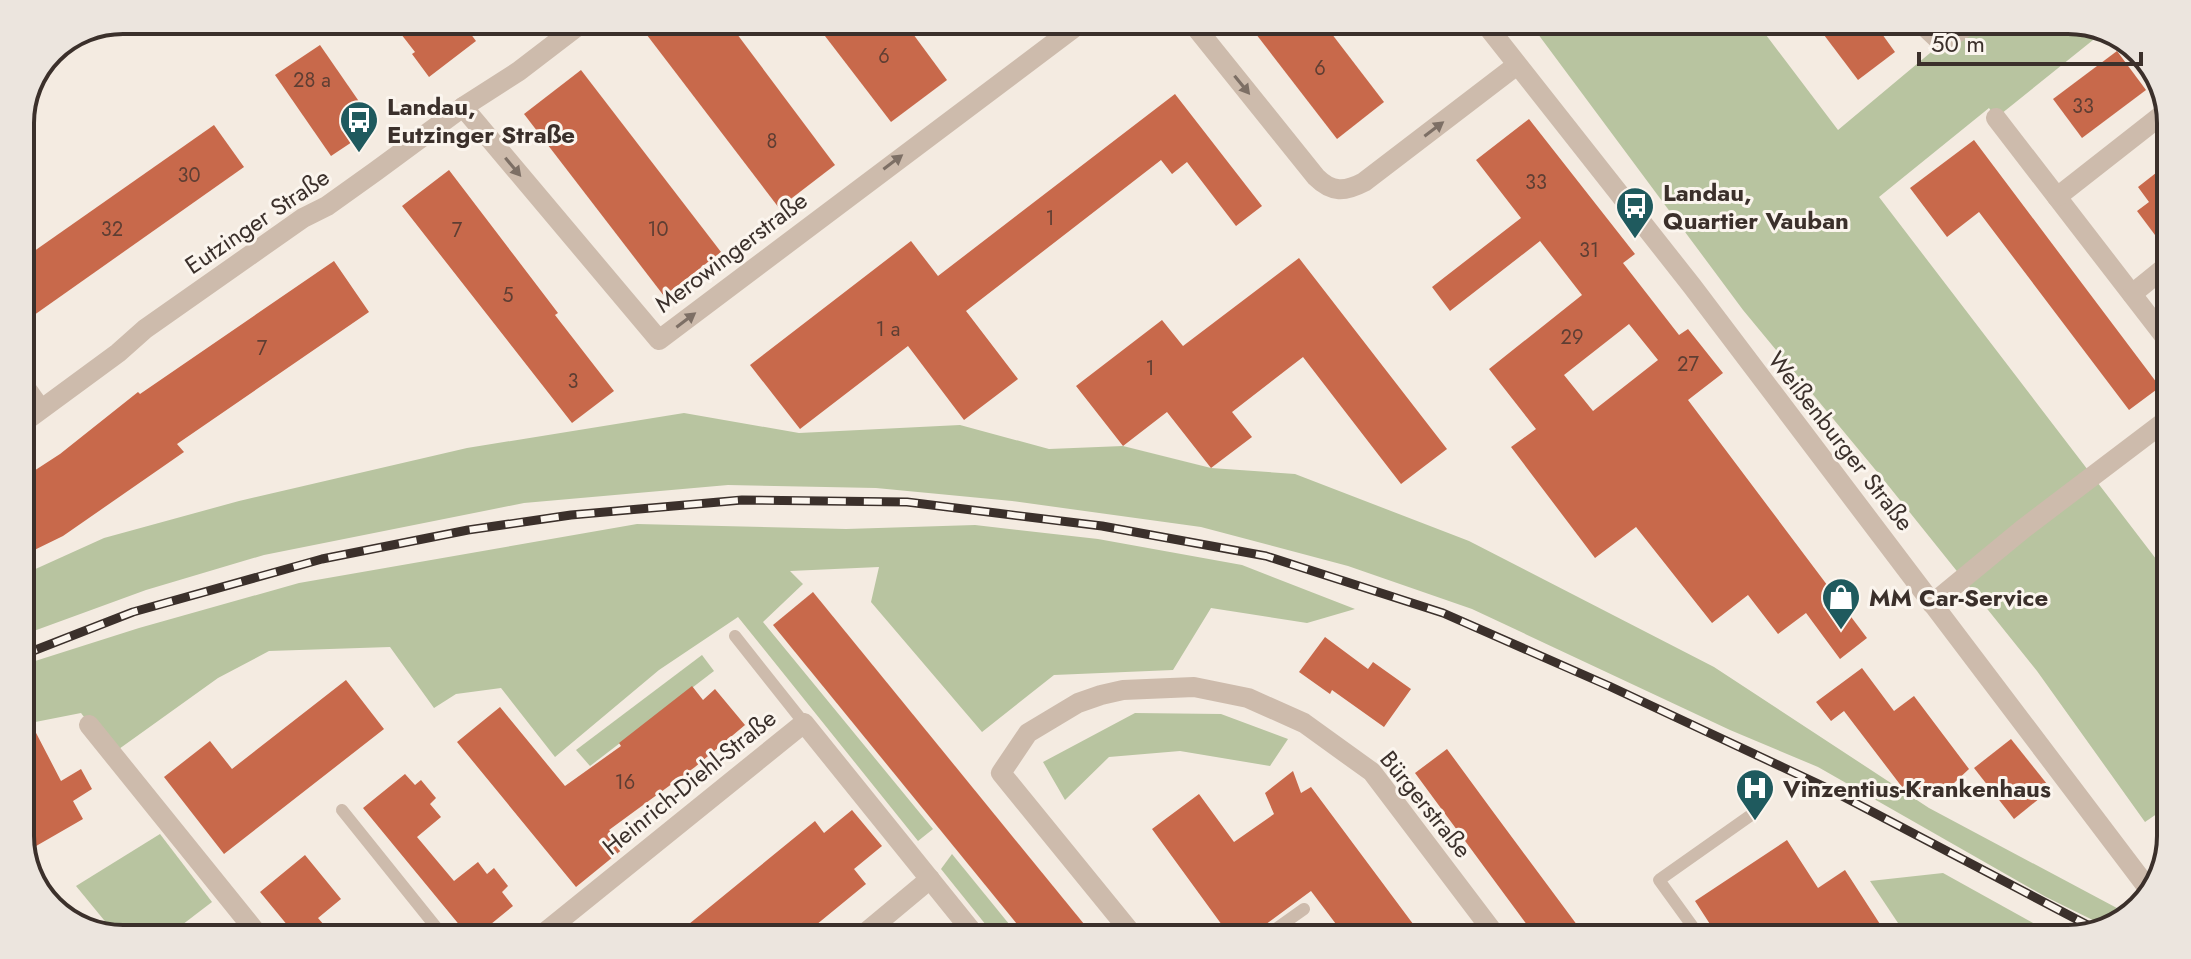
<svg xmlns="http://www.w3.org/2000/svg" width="2191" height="959" font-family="Jost,sans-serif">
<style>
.green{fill:#b8c4a0}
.building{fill:#c8694b;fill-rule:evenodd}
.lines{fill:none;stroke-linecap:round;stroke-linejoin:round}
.service{stroke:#cdbbac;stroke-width:12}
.minor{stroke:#cdbbac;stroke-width:20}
.tertiary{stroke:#cdbbac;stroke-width:20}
.rail-casing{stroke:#3b302b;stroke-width:9}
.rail{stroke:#fbf5ee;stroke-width:6;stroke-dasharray:18;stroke-linecap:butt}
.oneway{fill:#7d6f65}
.labels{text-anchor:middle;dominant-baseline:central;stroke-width:6;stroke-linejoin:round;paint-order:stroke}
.number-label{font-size:20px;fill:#5e3e33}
.poi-label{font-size:24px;font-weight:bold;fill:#3b302b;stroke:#fbf5ee;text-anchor:start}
.street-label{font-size:24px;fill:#3b302b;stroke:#fbf5ee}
.rim{fill:none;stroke:#3b302b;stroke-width:4}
</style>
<rect width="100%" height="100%" fill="#f4ebe1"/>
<g class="green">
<path d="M 1532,26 L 1760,27 L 1838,130 L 1942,43 L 1965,27 L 2108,28 L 1996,118 L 1989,108 L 1879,197 L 2166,572 L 2164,809 L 2145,822 L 2037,671 L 1883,479 L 1743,310 Z"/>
<path d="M 684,413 L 799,433 L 960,425 L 1049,449 L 1123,446 L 1211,468 L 1295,474 L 1469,541 L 1714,667 L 1929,808 L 2130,915 L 2125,922 L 2107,927 L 2046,897 L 1818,767 L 1730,730 L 1472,609 L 1348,566 L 1201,527 L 1012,501 L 876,488 L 728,485 L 524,503 L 264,555 L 146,590 L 20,636 L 20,576 L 104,538 L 239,501 L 467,448 Z"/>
<path d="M 637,524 L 846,529 L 975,525 L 1098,539 L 1242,565 L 1355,609 L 1307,623 L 1211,608 L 1173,670 L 1054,675 L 982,732 L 871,602 L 879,567 L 790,571 L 803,584 L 763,622 L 933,829 L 918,841 L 738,617 L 659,670 L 555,757 L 501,688 L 456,694 L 434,708 L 390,647 L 269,651 L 218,678 L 112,754 L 81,713 L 20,725 L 20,668 L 32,662 L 139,628 L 299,583 Z"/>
<path d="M 702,655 L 714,671 L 590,766 L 576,750 Z"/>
<path d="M 1135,713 L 1221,714 L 1288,739 L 1270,766 L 1180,751 L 1109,757 L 1065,800 L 1043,762 Z"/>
<path d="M 160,834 L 212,902 L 174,931 L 113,931 L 76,886 Z"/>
<path d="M 952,854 L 1018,935 L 994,935 L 941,869 Z"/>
<path d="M 1943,873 L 2062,939 L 1908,938 L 1870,881 Z"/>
</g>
<g class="building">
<path d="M 417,21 L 461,21 L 476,41 L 429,77 L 412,54 L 415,52 L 401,34 Z"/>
<path d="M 637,22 L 728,22 L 835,165 L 779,208 Z"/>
<path d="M 815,23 L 905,23 L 947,80 L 891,122 Z"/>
<path d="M 1249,25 L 1325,25 L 1384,102 L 1337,139 Z"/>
<path d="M 1818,27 L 1877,27 L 1895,52 L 1858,80 Z"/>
<path d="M 320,45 L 376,126 L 331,156 L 275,75 Z"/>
<path d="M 2117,51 L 2146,90 L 2082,138 L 2053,99 Z"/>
<path d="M 581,70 L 721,252 L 664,296 L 524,114 Z"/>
<path d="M 1175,94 L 1262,206 L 1236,226 L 1187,162 L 1172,174 L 1161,160 L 966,311 L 1018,379 L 964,420 L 908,346 L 800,429 L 750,365 L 911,241 L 938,276 Z"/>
<path d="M 1529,119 L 1635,254 L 1623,263 L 1679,335 L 1688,329 L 1723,373 L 1688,400 L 1867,638 L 1840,659 L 1806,613 L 1778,634 L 1748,595 L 1712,623 L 1636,527 L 1595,558 L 1511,447 L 1536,429 L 1489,369 L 1582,295 L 1540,241 L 1450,311 L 1432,287 L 1521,218 L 1476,160 ZM 1629,324 L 1658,360 L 1593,411 L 1564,375 Z"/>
<path d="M 214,125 L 244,167 L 20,325 L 20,261 Z"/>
<path d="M 1974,140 L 2160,387 L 2129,410 L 1979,212 L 1947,237 L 1910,188 Z"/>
<path d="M 2170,162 L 2170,229 L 2167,225 L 2155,235 L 2137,211 L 2149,202 L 2138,187 Z"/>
<path d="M 449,170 L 558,313 L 555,315 L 614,391 L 572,423 L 402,206 Z"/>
<path d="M 1299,258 L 1447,449 L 1401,484 L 1303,357 L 1232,412 L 1252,437 L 1211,468 L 1167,412 L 1123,446 L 1076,386 L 1162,320 L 1183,346 Z"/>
<path d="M 334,261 L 369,312 L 177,444 L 184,452 L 63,536 L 20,557 L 20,480 L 60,454 L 138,392 L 140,394 Z"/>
<path d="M 813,592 L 1093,935 L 1026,935 L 773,625 Z"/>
<path d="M 1325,637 L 1368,669 L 1373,662 L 1411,689 L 1384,727 L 1332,690 L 1330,694 L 1299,672 Z"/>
<path d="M 1862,668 L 1894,711 L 1914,696 L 1969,769 L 1939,797 L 1906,784 L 1902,787 L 1844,711 L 1831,721 L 1816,702 Z"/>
<path d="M 346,680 L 384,729 L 224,854 L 164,777 L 210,741 L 232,769 Z"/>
<path d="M 692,686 L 703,700 L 715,689 L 745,725 L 695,767 L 609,830 L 624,848 L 576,887 L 457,742 L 500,707 L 565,786 L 621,746 L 619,743 Z"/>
<path d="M 20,702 L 61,781 L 81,769 L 92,789 L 73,801 L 83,819 L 24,853 L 20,843 Z"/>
<path d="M 2011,739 L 2051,789 L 2014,819 L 1974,768 Z"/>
<path d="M 1447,749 L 1491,809 L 1586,937 L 1536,937 L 1485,868 L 1415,773 Z"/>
<path d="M 1293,771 L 1301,793 L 1311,787 L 1422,936 L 1345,936 L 1311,891 L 1250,936 L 1230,936 L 1152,829 L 1199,794 L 1234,842 L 1274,814 L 1265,793 Z"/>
<path d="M 405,774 L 415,785 L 421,780 L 436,798 L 430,804 L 441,817 L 417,837 L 454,881 L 478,862 L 487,874 L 494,868 L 508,886 L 502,892 L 513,906 L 480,933 L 466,933 L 363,808 Z"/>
<path d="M 852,810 L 882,846 L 854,869 L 866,884 L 805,934 L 678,933 L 815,821 L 824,833 Z"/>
<path d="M 1787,840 L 1818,888 L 1845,870 L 1889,938 L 1719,938 L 1695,901 Z"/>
<path d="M 305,855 L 341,899 L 318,918 L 330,932 L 293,932 L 260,892 Z"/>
</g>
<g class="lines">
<g class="service">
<path d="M 20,373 L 45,408"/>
<path d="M 735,636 L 804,723"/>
<path d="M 342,810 L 440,932"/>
<path d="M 1266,936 L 1304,909"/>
<path d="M 1701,938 L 1659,880 L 1754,813"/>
</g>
<g class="minor">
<path d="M 1193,24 L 1316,177 C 1332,193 1345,192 1364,182 L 1517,65"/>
<path d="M 1925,27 L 1942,43 L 1965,27"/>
<path d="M 463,107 L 659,340 L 1079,24"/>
<path d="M 1996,118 L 2168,341"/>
<path d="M 2057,197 L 2168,110"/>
<path d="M 2132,294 L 2169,264"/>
<path d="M 20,425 L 118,353 L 145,329 L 303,218 L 327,206 L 376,171 L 463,107 L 519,71 L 583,22"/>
<path d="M 1932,604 L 2023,529 L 2168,419"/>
<path d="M 89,725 L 256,932"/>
<path d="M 544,933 L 804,723 L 975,935"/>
<path d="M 864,934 L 930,879"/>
<path d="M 1133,935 L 1001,773 L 1028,733 L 1078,703 L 1101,695 L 1123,690 L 1194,687 L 1248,698 L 1304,723 L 1372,772 L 1497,937"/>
</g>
<path class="tertiary" d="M 1487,26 L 1692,286 L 2150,891"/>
<g class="rail-casing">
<path id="rail" d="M 20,656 L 133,612 L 322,559 L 468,530 L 571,515 L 742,500 L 907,502 L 1102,526 L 1266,556 L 1443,613 L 1609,686 L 1827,788 L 2097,930"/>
</g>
<use href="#rail" class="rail"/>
</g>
<defs><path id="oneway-solid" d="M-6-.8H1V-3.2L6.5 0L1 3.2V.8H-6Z" transform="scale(2)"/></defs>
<g class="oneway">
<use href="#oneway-solid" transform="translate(1242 85) rotate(51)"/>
<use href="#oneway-solid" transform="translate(1434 129) rotate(-37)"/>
<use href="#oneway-solid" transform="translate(893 162) rotate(-37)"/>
<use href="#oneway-solid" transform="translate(513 167) rotate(50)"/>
<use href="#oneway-solid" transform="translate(686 320) rotate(-37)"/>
</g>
<defs>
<g id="bus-pin" transform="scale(2)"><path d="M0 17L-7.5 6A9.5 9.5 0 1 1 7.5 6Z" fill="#1f5a5e" stroke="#fbf5ee"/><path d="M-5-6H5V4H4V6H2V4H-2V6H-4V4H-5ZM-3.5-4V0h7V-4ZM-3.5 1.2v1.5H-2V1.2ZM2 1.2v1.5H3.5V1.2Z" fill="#fff"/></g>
<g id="shop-pin" transform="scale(2)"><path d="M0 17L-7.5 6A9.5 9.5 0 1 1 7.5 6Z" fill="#1f5a5e" stroke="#fbf5ee"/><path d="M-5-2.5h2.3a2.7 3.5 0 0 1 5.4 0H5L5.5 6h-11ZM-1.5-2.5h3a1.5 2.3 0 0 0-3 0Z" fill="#fff"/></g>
<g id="hospital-pin" transform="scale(2)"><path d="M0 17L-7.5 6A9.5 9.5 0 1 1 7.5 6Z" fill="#1f5a5e" stroke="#fbf5ee"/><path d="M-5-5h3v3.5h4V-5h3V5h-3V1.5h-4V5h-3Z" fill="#fff"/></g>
</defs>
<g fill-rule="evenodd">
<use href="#bus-pin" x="359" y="120"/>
<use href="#bus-pin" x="1635" y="206"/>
<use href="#shop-pin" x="1841" y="597"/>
<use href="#hospital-pin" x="1755" y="788"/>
</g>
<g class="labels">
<g class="number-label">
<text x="884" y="56">6</text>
<text x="1320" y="68">6</text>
<text x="312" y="80">28 a</text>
<text x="2083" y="106">33</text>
<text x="772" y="141">8</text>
<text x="189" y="175">30</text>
<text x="1536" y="182">33</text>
<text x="1050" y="218">1</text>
<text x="112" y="229">32</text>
<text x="658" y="229">10</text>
<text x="457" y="230">7</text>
<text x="1589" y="250">31</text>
<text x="508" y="295">5</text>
<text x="888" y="329">1 a</text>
<text x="1572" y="337">29</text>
<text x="262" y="348">7</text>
<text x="1688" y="364">27</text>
<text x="1150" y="368">1</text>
<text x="573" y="381">3</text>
<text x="625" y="782">16</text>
</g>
<g class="poi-label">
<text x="387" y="106">Landau,<tspan x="387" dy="28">Eutzinger Straße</tspan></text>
<text x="1663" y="192">Landau,<tspan x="1663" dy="28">Quartier Vauban</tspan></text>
<text x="1869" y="597">MM Car-Service</text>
<text x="1783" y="788">Vinzentius-Krankenhaus</text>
</g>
<g class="street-label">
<text transform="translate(257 221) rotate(-34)">Eutzinger Straße</text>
<text transform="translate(731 252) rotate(-37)">Merowingerstraße</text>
<text transform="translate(1841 441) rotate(52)">Weißenburger Straße</text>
<text transform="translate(689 782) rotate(-39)">Heinrich-Diehl-Straße</text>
<text transform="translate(1426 804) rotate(51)">Bürgerstraße</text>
</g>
</g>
<path d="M0 0H2191V959H0ZM123 34H2068A89 89 0 0 1 2157 123V836A89 89 0 0 1 2068 925H123A89 89 0 0 1 34 836V123A89 89 0 0 1 123 34Z" fill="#ece5de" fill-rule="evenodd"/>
<path class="rim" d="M123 34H2068A89 89 0 0 1 2157 123V836A89 89 0 0 1 2068 925H123A89 89 0 0 1 34 836V123A89 89 0 0 1 123 34Z"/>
<path d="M1919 52v12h222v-12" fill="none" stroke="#3b302b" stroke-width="4"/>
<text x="1931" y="52" font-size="24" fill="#3b302b" stroke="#fbf5ee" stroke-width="6" paint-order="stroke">50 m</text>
</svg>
